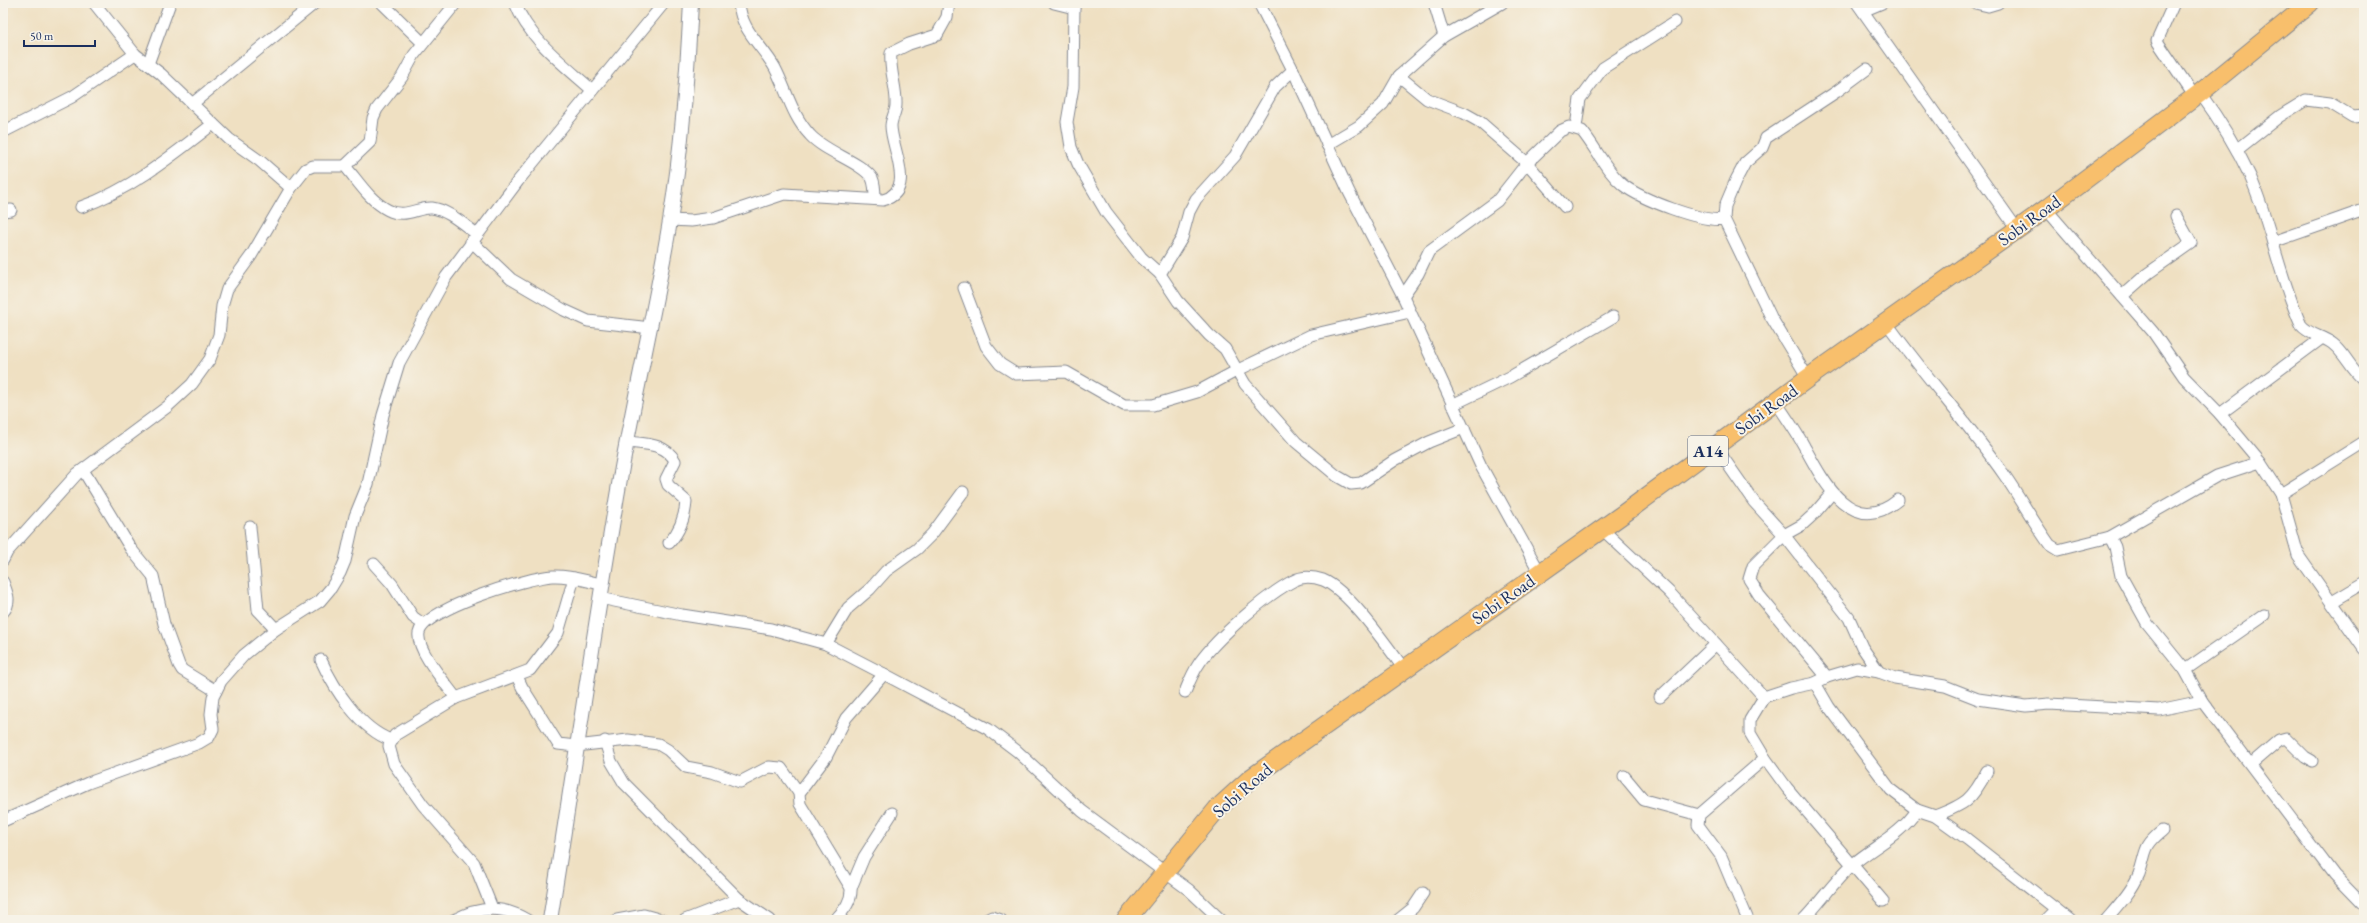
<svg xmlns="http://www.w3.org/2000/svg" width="2367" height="923" font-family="'EB Garamond',serif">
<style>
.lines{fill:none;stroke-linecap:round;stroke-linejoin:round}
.minor-casing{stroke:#858890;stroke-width:13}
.tertiary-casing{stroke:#858890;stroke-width:16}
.trunk-casing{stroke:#858890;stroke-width:20}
.minor{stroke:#fff;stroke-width:11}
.tertiary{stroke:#fff;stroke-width:14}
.trunk{stroke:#f8bf6c;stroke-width:18}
.labels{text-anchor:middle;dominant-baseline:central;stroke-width:4;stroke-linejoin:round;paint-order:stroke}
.shield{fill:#f7f3e8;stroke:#5d6a87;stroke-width:1}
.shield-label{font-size:17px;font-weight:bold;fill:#1b2f5e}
.street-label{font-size:18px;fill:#1b2f5e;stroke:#f7f3e8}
</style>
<rect width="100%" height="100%" fill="#f7f3e8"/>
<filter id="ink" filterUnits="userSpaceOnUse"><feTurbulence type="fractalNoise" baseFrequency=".025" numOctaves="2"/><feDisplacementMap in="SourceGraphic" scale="8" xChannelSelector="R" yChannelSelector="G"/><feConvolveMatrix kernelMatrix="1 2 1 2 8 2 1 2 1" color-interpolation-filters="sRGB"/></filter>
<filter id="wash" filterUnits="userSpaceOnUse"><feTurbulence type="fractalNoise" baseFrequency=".012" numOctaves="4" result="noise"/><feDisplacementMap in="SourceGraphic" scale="16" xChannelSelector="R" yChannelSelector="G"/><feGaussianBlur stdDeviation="0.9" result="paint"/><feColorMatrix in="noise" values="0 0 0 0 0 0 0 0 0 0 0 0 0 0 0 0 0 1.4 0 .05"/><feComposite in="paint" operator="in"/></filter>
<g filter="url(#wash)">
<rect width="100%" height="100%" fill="#efe0c2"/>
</g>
<g filter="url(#ink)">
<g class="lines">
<g class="minor-casing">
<g id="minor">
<path d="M 94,3 L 135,54 L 161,74 L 229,139 L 260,161 L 291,188"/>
<path d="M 382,3 L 423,43"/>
<path d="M 515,3 C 529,39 563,64 591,89"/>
<path d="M 739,3 C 741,31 762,45 775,68 C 787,91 792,116 810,135 C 825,152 861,162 872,178 C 875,184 875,192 875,199"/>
<path d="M 1054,3 L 1074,8"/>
<path d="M 1074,3 L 1073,87 L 1067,122 L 1071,147 L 1078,164 L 1106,212 L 1141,257 L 1160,274 L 1178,301 L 1209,335 L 1225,349 L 1245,384 L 1296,442 L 1337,476 L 1351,484 L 1361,483 L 1395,460 L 1429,442 L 1464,428"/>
<path d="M 1259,3 L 1293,70 L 1349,192 L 1403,296 L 1481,466 L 1540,573"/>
<path d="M 1434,3 L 1444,36"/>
<path d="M 1857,3 L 2017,229"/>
<path d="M 1975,3 L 1988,6 L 1998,3"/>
<path d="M 2174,3 L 2157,41 L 2195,97"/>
<path d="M 1863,11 L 1882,3"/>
<path d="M 148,64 L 170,3"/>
<path d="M 1399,76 L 1427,99 L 1464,113 L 1480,122 L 1527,163 L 1565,207"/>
<path d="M 2200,93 C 2219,119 2236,146 2250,176 C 2271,224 2279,277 2301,325 C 2309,335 2323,336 2333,344 C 2345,353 2351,370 2364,380"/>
<path d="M 192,104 L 315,3"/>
<path d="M 1576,127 L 1580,99 L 1603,68 L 1675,22"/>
<path d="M 3,132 L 72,97 L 135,54"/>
<path d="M 1327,145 L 1359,126 L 1383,104 L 1399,76 L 1444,36 L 1502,3"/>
<path d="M 2237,150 L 2280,116 L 2306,100 L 2330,103 L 2353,117 L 2364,116"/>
<path d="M 345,166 L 370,142 L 373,118 L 377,109 L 402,77 L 414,55 L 456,3"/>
<path d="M 81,207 C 130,190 172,156 213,124"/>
<path d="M 2046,209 L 2153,332 L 2184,377 L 2220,414 L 2260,462 L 2281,494 L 2298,555 L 2364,649"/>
<path d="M 3,211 L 11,210"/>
<path d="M 670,220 L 691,221 L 713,218 L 784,194 L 883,200 C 917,191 891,148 891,126 C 891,119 896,112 896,105 C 897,88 889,70 891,53 L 909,44 L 937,35 L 947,17 L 949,3"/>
<path d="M 471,241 L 511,279 L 564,310 L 588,321 L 651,328"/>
<path d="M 2273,242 L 2364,210"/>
<path d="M 1160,274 L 1182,238 L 1189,212 L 1196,199 L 1235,156 L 1275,87 L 1293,70"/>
<path d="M 964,288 L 986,346 L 1000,364 L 1016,374 L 1066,372 L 1124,405 L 1153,405 L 1197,392 L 1238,370 L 1311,335 L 1410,312"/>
<path d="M 1403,296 L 1418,274 L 1429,251 L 1497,201 L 1527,163 L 1560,131 L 1569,127 L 1582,131 C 1596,148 1606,171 1623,185 C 1641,199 1702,223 1724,219"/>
<path d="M 2122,296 L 2147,274 L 2191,243 L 2176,216"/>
<path d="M 1886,322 C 1924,375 1968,423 2005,476 C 2021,499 2034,523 2050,545 L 2058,550 L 2110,537 L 2217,476 L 2260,462"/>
<path d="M 1808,378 L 1771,317 L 1724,219 L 1725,206 L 1736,180 L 1745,163 L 1762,148 L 1766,138 L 1836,92 L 1867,69"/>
<path d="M 1776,402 C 1785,416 1796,431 1804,446 C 1823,481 1852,538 1898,500"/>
<path d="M 1452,405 L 1510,377 L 1613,317"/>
<path d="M 2220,414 L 2322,338"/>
<path d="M 627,442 C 644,444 666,443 675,461 L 666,479 L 668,485 L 686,501 C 685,518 680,531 669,543"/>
<path d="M 1715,446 L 1754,502 L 1784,535 L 1849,618 L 1862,647 L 1879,672"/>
<path d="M 83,470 L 131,549 L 153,576 L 164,624 L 179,665 L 182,670 L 216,691"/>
<path d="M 2281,494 L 2364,442"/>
<path d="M 250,527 L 258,610 L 276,629"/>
<path d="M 1602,529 L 1669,592 L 1764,697"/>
<path d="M 2110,537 L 2115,547 L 2121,576 L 2147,623 L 2185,670 L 2202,701 L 2334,875 L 2364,906"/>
<path d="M 3,560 L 7,552 L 77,474 L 167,407 L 192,384 L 210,359 L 219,335 L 222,306 L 227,289 L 251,256 L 291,188 L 306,169 L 313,166 L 345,166 C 358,181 369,200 388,210 C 405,219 417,207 432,208 C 448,210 464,225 477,234"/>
<path d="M 374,564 L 392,584 L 413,617 L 423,624"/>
<path d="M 3,582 C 7,593 12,602 3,612"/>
<path d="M 600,598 L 682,615 L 771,629 L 826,644 L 884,674 L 988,729 L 1017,751 L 1082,811 L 1189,890 L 1221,920"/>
<path d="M 2332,602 L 2364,583"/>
<path d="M 826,644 L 848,608 L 870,589 L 886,571 L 917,549 L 932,534 L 963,492"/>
<path d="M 321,660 C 334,689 360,729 391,740"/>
<path d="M 2185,670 L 2264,615"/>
<path d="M 517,676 L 522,687 L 558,744 L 576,746 L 628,740 L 658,744 L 668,750 L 686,767 L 712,772 L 740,782 L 769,767 L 781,768 L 799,793"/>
<path d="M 1827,677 L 1759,595 L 1749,579 L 1753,566 L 1784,535 L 1802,525 L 1814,514 L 1832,493"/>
<path d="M 1815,683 L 1829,707 L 1891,790 L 1917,810 L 1935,816 L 1967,839 L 2070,920"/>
<path d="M 1185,692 C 1189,682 1193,672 1200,662 C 1218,637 1266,595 1293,581 C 1302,576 1314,577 1323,580 C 1349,591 1387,646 1404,669"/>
<path d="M 1660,697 L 1716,644"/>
<path d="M 456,698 C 446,684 416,650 419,633 C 423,609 529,577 553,576 C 569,575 586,581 601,584"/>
<path d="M 605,741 L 611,761 L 624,783 L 739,899"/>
<path d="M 2251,764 L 2279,740 L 2286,738 L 2305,757 L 2312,761"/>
<path d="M 1624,776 L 1644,800 L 1699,815"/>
<path d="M 1935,816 C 1966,804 1972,800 1987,771"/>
<path d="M 3,821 L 88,783 L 199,743 L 209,737 L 213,729 L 211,714 L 213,697 L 221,681 L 244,655 L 276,629 L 320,601 L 331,588 L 340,573 L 345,561 L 355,516 L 368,484 L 383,415 L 399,363 L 446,277 L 518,181 L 664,3"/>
<path d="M 851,888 L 864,857 L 892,813"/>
<path d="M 1883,901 L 1787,788 L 1765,758 L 1750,733 L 1750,720 L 1764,697 L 1791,688 L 1815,683 L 1827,677 L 1857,668 L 1879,672 L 1895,678 L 1945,686 L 1978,699 L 2026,706 L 2049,704 L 2159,710 L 2202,701"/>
<path d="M 492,908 L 474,863 L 423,805 L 394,764 L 389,746 L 395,735 L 456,698 L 530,670 L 558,633 L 574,578"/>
<path d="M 454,920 C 479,906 503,905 527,920"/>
<path d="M 617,920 L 644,915 L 662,920"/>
<path d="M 685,920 L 739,899 L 770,920"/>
<path d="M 835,920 C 843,911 852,902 851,888 L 800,804 L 799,793 L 826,757 L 846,718 L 884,674"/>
<path d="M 986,920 L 992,917 L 1001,920"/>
<path d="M 1398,920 L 1413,908 L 1423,893"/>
<path d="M 1748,920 L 1721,856 L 1698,825 L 1699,815 L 1765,758"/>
<path d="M 1803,920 C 1820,903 1834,881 1852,865 C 1874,846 1901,835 1917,810"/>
<path d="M 2045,920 L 2056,909"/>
<path d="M 2106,920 C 2118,906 2132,891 2139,874 C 2147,852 2142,847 2162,831"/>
</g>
</g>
<g class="tertiary-casing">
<path id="tertiary" d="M 550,920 C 574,771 595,622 621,473 C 636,389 656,306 670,221 C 682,149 687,76 691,3"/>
</g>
<g class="trunk-casing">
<path id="trunk" d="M 1126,920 L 1217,809 L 1251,778 L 1626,512 L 1808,378 L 2046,209 L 2200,93 L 2310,3"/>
</g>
<use href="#minor" class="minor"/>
<use href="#tertiary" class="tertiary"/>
<use href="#trunk" class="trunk"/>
</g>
</g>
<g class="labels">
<rect class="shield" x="1688" y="436" width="40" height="30" rx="3"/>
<g class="shield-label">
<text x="1708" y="451">A14</text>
</g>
<g class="street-label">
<text transform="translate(2029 220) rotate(-36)">Sobi Road</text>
<text transform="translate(1766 409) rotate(-36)">Sobi Road</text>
<text transform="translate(1503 599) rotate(-35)">Sobi Road</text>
<text transform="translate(1242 790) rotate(-41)">Sobi Road</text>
</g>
</g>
<rect width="2367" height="923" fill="none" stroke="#f7f3e8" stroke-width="16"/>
<path d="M24 40v6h71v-6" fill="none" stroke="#1b2f5e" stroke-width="2"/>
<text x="30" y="40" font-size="12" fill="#1b2f5e" stroke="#f7f3e8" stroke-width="3" paint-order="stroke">50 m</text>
</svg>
